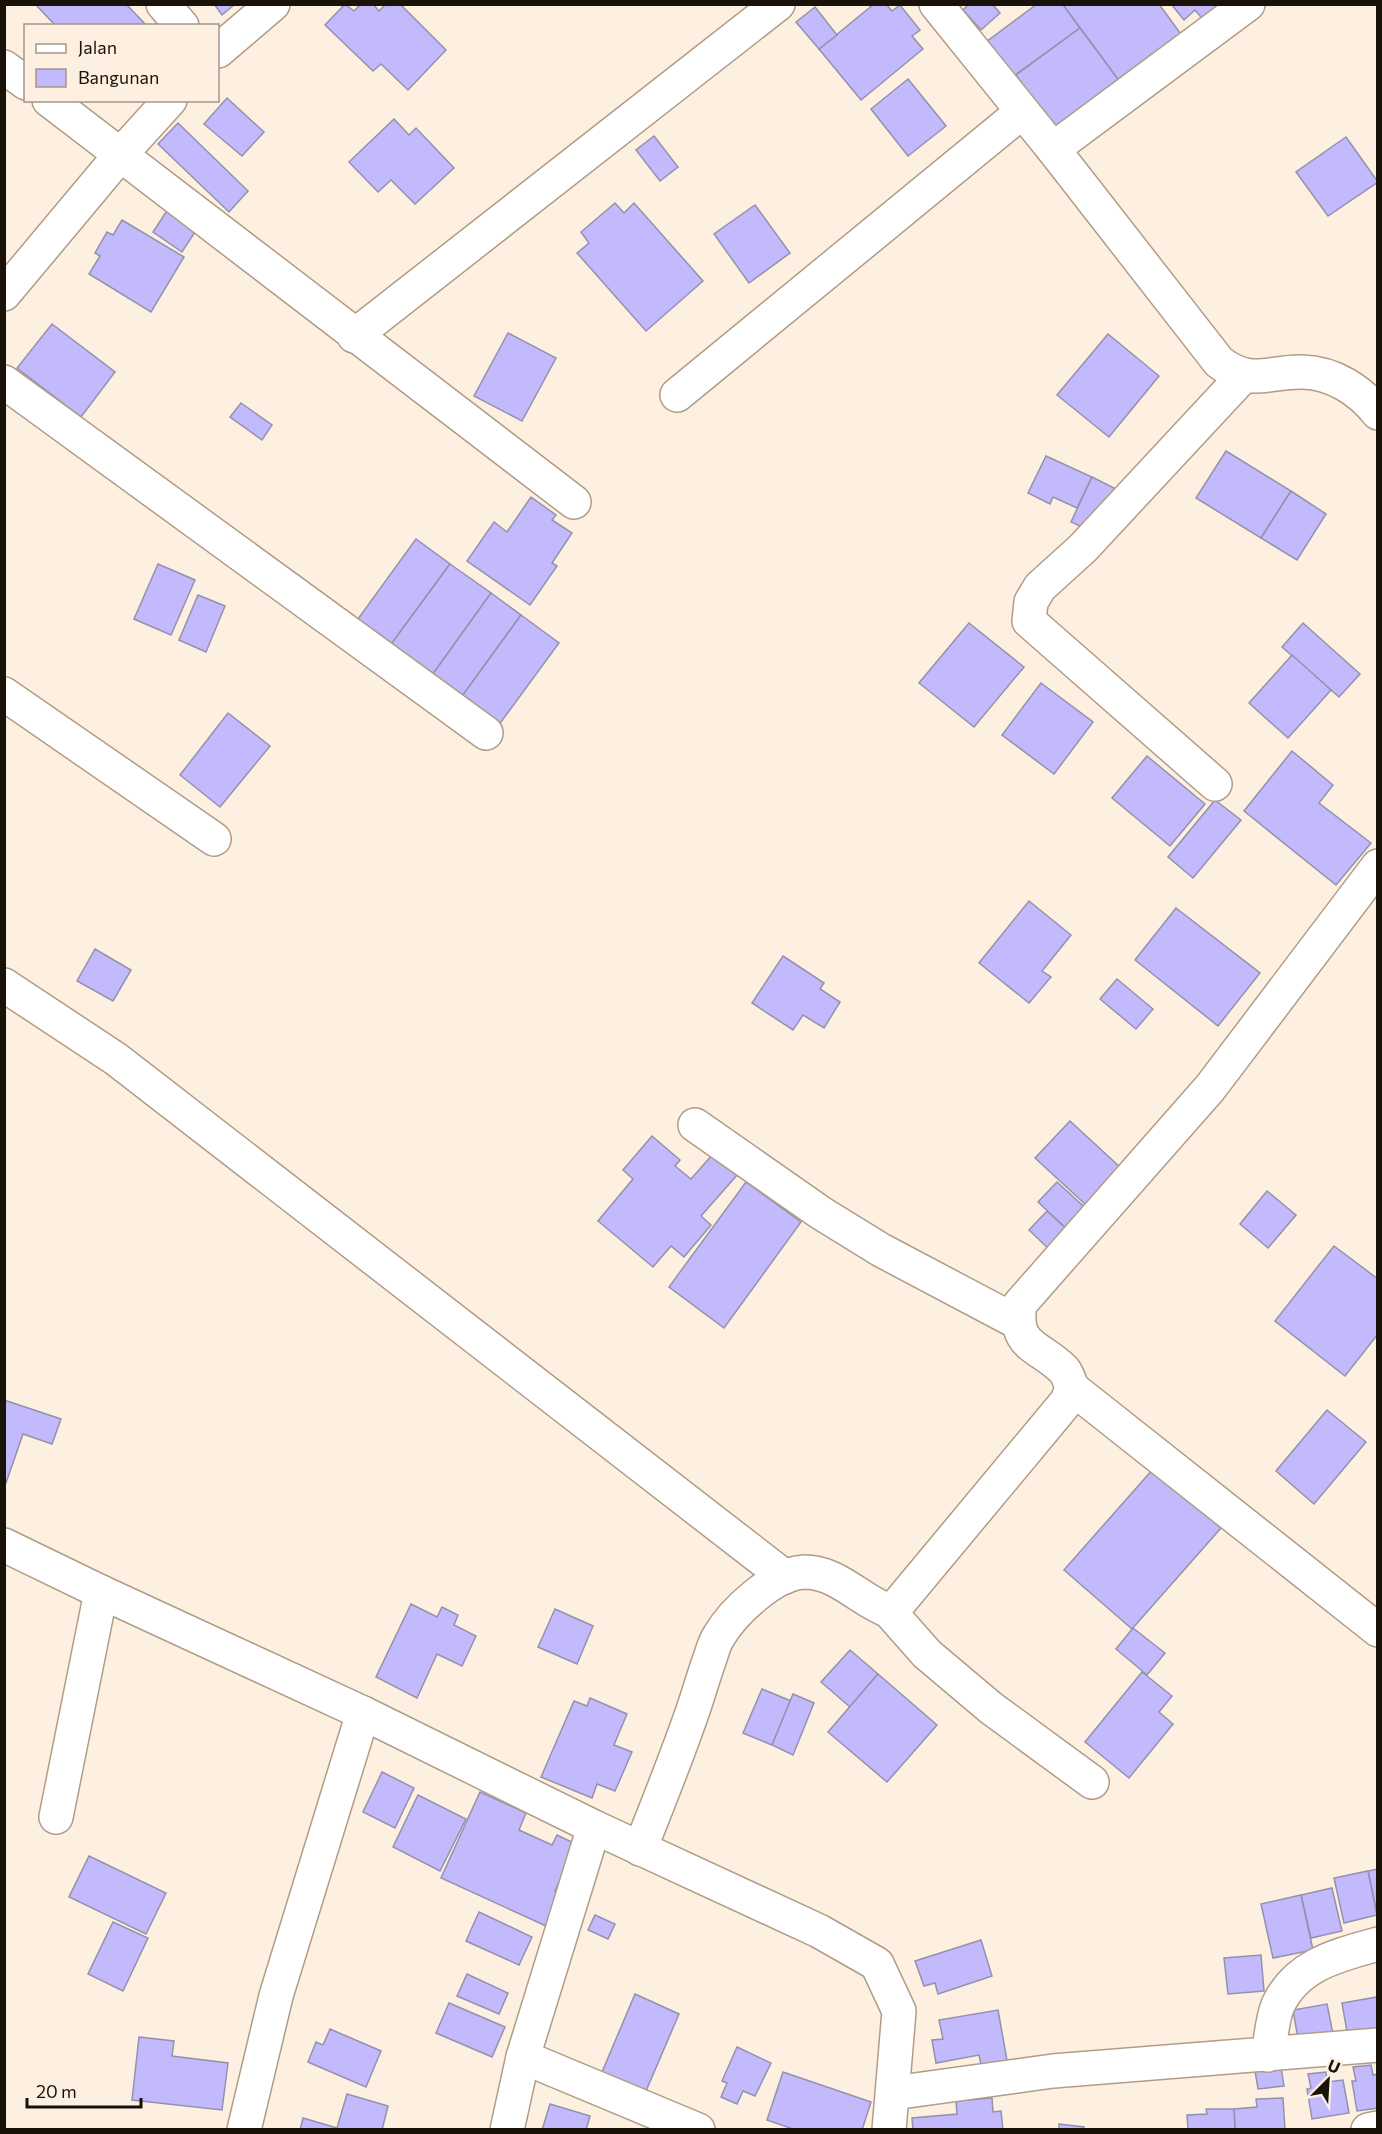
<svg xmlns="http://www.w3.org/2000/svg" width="1382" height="2134" font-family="Commissioner,sans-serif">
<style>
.building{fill:#c2bafc;stroke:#9491ac;stroke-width:1.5}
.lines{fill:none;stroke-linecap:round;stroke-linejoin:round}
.minor-casing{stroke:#b19c86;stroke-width:36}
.minor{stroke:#fff;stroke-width:33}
</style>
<rect width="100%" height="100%" fill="#fdf0e1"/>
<g class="building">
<path d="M 35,4 L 126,4 L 147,26 L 56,26 Z"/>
<path d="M 214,4 L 235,4 L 222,15 Z"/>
<path d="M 345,4 L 354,11 L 361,4 L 373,4 L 379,11 L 386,4 L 400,4 L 446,50 L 408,90 L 381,64 L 373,71 L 325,25 Z"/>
<path d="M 874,4 L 886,4 L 892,11 L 900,5 L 920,30 L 912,36 L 923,49 L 861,100 L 819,49 Z"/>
<path d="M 969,4 L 992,4 L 1000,13 L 981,30 L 963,10 Z"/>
<path d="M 1037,4 L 1063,4 L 1080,28 L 1004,83 L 978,48 Z"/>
<path d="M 1066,4 L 1159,4 L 1183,37 L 1120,82 L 1064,6 Z"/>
<path d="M 1171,4 L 1240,4 L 1211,29 L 1195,10 L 1184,20 Z"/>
<path d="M 815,7 L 837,35 L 819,49 L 796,22 Z"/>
<path d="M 1080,28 L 1120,82 L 1056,129 L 1017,94 L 1025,88 L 1016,75 Z"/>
<path d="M 908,79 L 946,126 L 908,156 L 871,109 Z"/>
<path d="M 227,98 L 264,132 L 242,156 L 204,124 Z"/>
<path d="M 394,119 L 409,135 L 416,128 L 454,168 L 415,204 L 391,180 L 378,192 L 349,162 Z"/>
<path d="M 178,123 L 248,191 L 229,212 L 158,144 Z"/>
<path d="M 654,136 L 678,167 L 660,181 L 636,150 Z"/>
<path d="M 1346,137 L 1378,182 L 1328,216 L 1296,172 Z"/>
<path d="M 615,203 L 624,213 L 634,203 L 703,281 L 646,331 L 577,253 L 589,243 L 581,232 Z"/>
<path d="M 755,205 L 790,253 L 749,283 L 714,234 Z"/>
<path d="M 168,209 L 197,229 L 182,252 L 153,232 Z"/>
<path d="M 122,220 L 184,257 L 151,312 L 89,274 L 100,256 L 95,253 L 107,232 L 113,235 Z"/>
<path d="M 52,324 L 115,372 L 81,417 L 17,368 Z"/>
<path d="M 508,333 L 556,358 L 522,421 L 474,396 Z"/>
<path d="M 1108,334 L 1159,376 L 1109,437 L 1057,395 Z"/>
<path d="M 241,403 L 272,425 L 262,440 L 230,417 Z"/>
<path d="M 1226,451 L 1291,491 L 1261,538 L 1196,498 Z"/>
<path d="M 1046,456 L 1092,477 L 1077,508 L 1053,497 L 1050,504 L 1028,493 Z"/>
<path d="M 1092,477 L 1116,489 L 1095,533 L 1071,522 Z"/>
<path d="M 1291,491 L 1326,514 L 1297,560 L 1261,538 Z"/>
<path d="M 531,497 L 556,515 L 552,520 L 572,533 L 552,563 L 557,566 L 530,605 L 467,561 L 494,522 L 507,532 Z"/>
<path d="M 416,539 L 450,564 L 389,647 L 355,623 Z"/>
<path d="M 158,564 L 195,580 L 171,635 L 134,619 Z"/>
<path d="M 450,564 L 491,593 L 430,678 L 389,647 Z"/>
<path d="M 491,593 L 521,615 L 460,699 L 430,678 Z"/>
<path d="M 198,595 L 225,606 L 206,652 L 179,640 Z"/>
<path d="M 521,615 L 559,643 L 498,726 L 460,699 Z"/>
<path d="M 969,623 L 1024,667 L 974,727 L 919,683 Z"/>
<path d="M 1303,623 L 1360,674 L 1339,697 L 1282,647 Z"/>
<path d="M 1292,655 L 1331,690 L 1288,738 L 1249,703 Z"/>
<path d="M 1041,683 L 1093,722 L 1054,774 L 1002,735 Z"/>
<path d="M 228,713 L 270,746 L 220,807 L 180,775 Z"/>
<path d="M 1292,751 L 1333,785 L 1319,803 L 1371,843 L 1336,885 L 1244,811 Z"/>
<path d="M 1147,756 L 1205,804 L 1170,846 L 1112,798 Z"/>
<path d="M 1215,800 L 1241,820 L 1193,878 L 1168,857 Z"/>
<path d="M 1029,901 L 1071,935 L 1042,971 L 1051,977 L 1029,1003 L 979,963 Z"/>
<path d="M 1176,908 L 1260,973 L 1218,1026 L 1135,960 Z"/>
<path d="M 95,949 L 131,970 L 113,1001 L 77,981 Z"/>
<path d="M 783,956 L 824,983 L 820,989 L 840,1002 L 824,1028 L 803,1015 L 793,1030 L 752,1003 Z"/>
<path d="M 1117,979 L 1153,1009 L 1136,1029 L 1100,999 Z"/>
<path d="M 1070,1121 L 1121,1168 L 1086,1205 L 1035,1158 Z"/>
<path d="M 652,1136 L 680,1160 L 675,1166 L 691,1179 L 713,1154 L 738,1174 L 701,1216 L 711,1225 L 684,1257 L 671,1246 L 653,1267 L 598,1221 L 633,1179 L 623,1170 Z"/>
<path d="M 746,1182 L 801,1222 L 724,1328 L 669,1287 Z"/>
<path d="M 1057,1182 L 1092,1214 L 1072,1234 L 1038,1202 Z"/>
<path d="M 1267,1191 L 1296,1215 L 1268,1248 L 1240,1224 Z"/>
<path d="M 1047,1211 L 1072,1234 L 1054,1254 L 1029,1230 Z"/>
<path d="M 1334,1246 L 1378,1279 L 1378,1334 L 1345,1376 L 1275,1321 Z"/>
<path d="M 4,1400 L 61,1419 L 52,1444 L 23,1434 L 6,1483 L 4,1482 Z"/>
<path d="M 1327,1410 L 1366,1442 L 1314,1504 L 1276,1471 Z"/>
<path d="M 1153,1469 L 1221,1528 L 1132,1629 L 1064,1570 Z"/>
<path d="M 411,1604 L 437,1617 L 442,1607 L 458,1615 L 454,1625 L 476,1636 L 462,1666 L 437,1654 L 417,1698 L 376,1677 Z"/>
<path d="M 555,1609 L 593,1626 L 577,1664 L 538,1647 Z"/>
<path d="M 1133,1628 L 1165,1653 L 1147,1675 L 1116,1649 Z"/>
<path d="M 850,1650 L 878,1674 L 850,1707 L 821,1682 Z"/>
<path d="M 1142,1672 L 1172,1696 L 1159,1712 L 1173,1724 L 1129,1778 L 1085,1742 Z"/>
<path d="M 878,1674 L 937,1725 L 887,1782 L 828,1732 Z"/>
<path d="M 762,1689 L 791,1701 L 772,1745 L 743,1733 Z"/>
<path d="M 793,1694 L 814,1703 L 793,1755 L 772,1745 Z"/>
<path d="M 590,1698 L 627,1714 L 614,1745 L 632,1752 L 615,1791 L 597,1784 L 592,1798 L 541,1777 L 574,1701 L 587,1706 Z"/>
<path d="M 382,1772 L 414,1788 L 395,1828 L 363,1812 Z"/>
<path d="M 480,1792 L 526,1813 L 519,1830 L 552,1845 L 557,1835 L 576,1844 L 555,1891 L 560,1893 L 546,1926 L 441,1878 Z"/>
<path d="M 418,1795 L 466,1819 L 440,1871 L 393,1847 Z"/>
<path d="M 89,1856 L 166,1893 L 146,1934 L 69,1897 Z"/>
<path d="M 1378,1869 L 1378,1915 L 1377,1915 L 1368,1871 Z"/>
<path d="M 1368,1871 L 1377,1915 L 1344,1923 L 1334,1878 Z"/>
<path d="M 1332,1888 L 1342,1931 L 1311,1938 L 1301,1895 Z"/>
<path d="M 1301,1895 L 1313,1950 L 1273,1958 L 1261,1904 Z"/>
<path d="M 479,1912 L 532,1937 L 519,1965 L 466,1941 Z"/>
<path d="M 595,1915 L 615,1924 L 608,1939 L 588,1930 Z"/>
<path d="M 113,1922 L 148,1938 L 123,1991 L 88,1974 Z"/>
<path d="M 981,1940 L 992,1976 L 938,1994 L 935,1983 L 924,1986 L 915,1961 Z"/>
<path d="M 1261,1955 L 1264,1991 L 1228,1994 L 1224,1958 Z"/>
<path d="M 467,1974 L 508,1993 L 499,2014 L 457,1996 Z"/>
<path d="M 635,1994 L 679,2014 L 646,2091 L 602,2072 Z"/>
<path d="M 1377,1997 L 1378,2038 L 1349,2043 L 1342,2003 Z"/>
<path d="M 449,2003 L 505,2027 L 492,2057 L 436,2033 Z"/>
<path d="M 1327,2004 L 1335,2044 L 1300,2050 L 1293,2010 Z"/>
<path d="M 998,2010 L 1008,2066 L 982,2070 L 979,2055 L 936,2063 L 932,2040 L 943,2039 L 939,2020 Z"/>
<path d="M 330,2029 L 381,2051 L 366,2087 L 308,2062 L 316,2042 L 323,2045 Z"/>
<path d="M 139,2037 L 174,2041 L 172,2056 L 228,2063 L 222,2110 L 132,2100 Z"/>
<path d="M 737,2047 L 771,2063 L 755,2096 L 743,2091 L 737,2104 L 721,2097 L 727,2083 L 722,2081 Z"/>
<path d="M 1371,2065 L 1373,2075 L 1378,2074 L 1378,2108 L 1357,2111 L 1352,2081 L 1356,2081 L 1353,2067 Z"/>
<path d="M 1281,2067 L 1284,2086 L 1258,2089 L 1255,2071 Z"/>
<path d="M 783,2072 L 871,2102 L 862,2130 L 796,2130 L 767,2120 Z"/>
<path d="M 1326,2072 L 1327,2082 L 1343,2080 L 1349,2113 L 1312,2119 L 1307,2089 L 1311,2088 L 1308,2074 Z"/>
<path d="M 347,2094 L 388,2106 L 382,2130 L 300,2130 L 303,2118 L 337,2128 Z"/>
<path d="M 992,2098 L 993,2112 L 1001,2111 L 1003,2130 L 913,2130 L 912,2118 L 957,2114 L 956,2101 Z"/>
<path d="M 1283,2098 L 1285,2130 L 1235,2130 L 1234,2109 L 1257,2107 L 1256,2099 Z"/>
<path d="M 550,2104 L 590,2116 L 586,2130 L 542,2130 Z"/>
<path d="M 1206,2109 L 1234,2109 L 1235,2130 L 1188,2130 L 1187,2115 L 1207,2114 Z"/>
<path d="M 1059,2124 L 1084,2127 L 1083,2130 L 1059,2130 Z"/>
</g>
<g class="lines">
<g class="minor-casing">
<g id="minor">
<path d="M 163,4 L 182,26"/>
<path d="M 936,4 L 1053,149 L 1219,362 C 1252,387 1268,371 1303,372 C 1333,373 1360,390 1378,413"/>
<path d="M 218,51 L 273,4"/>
<path d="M 4,67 L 26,83"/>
<path d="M 49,100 L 574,502"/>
<path d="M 1053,149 L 1248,4"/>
<path d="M 4,294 L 121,154 L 170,100"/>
<path d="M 354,336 L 778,4"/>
<path d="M 4,382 L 486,733"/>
<path d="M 677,395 L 1022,112"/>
<path d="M 4,694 L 214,839"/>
<path d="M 1215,784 L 1029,621 L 1031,602 L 1040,587 L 1083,548 L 1244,375"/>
<path d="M 4,985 L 116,1059 L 785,1577"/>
<path d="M 695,1125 L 821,1213 L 881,1250 L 1017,1322"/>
<path d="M 1072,1388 L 1378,1630"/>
<path d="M 4,1545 L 101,1592 L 363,1713 L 594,1827 L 819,1931 L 877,1964 L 899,2011 L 889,2130"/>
<path d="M 889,1611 L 927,1654 L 991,1708 L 1092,1782"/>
<path d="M 56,1817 L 101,1592"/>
<path d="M 640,1849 C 658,1804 676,1759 692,1713 C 698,1696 703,1678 709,1661 C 712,1653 714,1643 719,1636 C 733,1612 774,1573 804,1572 C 838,1572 859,1600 889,1611 L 899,1603 L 1067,1401 L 1072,1388 C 1070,1382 1068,1375 1064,1370 C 1039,1345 1013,1348 1020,1304 L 1210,1088 L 1378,866"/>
<path d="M 1268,2055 C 1271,2039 1272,2019 1278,2005 C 1297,1964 1339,1955 1378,1944"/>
<path d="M 523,2057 L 698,2130"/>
<path d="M 893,2093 L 1053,2071 L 1378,2045"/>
<path d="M 244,2130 L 276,1996 L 363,1713"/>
<path d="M 507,2130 L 523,2057 L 594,1827"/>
<path d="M 1368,2130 L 1378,2128"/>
</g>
</g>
<use href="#minor" class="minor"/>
</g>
<rect width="1382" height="2134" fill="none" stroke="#191209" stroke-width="12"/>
<rect x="24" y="24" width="195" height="78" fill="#fdf0e1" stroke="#a2978b" stroke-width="1.5"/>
<rect x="36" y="44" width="30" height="9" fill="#ffffff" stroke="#a2978b" stroke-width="1.5"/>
<text x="78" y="54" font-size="18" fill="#191209">Jalan</text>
<rect x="36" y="69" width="30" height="18" fill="#c2bafc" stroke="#a2978b" stroke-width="1.5"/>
<text x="78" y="84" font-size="18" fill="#191209">Bangunan</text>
<g transform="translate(1328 2080) rotate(24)" stroke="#fdf0e1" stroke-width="4.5" paint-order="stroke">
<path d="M0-4.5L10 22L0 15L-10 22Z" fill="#191209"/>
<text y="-9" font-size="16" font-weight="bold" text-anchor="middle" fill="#191209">U</text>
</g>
<path d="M27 2098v9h114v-9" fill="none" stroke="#191209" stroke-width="3"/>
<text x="36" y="2098" font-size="18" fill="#191209" stroke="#fdf0e1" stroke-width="4.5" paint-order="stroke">20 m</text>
</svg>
